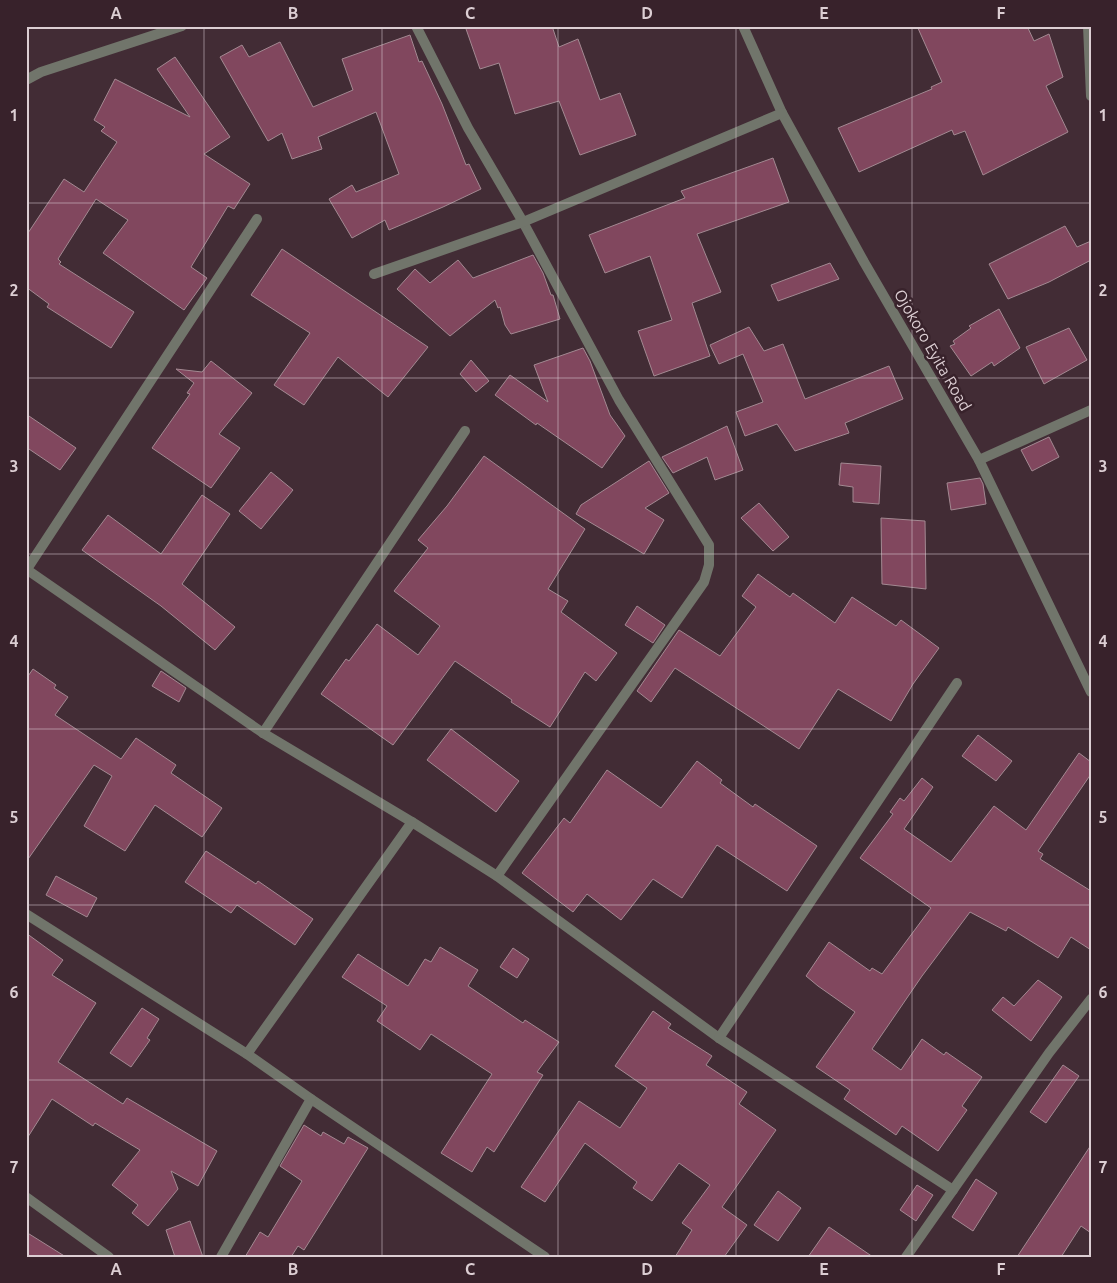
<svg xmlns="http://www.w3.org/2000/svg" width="1117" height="1283" font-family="Ubuntu,sans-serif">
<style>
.building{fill:#81475e;stroke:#a38992}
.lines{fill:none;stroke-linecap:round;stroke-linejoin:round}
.street{stroke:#71756b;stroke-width:10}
.grid{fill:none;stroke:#dcced3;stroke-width:1;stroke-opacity:0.55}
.labels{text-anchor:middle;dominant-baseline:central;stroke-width:5;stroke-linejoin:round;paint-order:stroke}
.street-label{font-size:16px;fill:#dcced3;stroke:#38222b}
.neatline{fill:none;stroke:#dcced3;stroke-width:2}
.grid-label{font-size:16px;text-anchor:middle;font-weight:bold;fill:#dcced3}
</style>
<rect width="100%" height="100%" fill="#422c35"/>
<g class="building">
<path d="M 465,26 L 552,26 L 559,47 L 578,39 L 600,100 L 620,93 L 636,135 L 580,155 L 559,101 L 515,114 L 499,63 L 480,69 Z"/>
<path d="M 917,26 L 1027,26 L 1034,41 L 1049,34 L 1063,77 L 1046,86 L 1068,132 L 983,175 L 965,131 L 954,135 L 952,130 L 859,172 L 838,128 L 932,89 L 931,87 L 942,82 Z"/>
<path d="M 410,35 L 419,62 L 422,61 L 442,104 L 466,165 L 469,164 L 481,189 L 443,207 L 389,230 L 385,220 L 352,238 L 329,199 L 352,185 L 356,192 L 399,174 L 376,112 L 318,137 L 322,149 L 292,159 L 282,133 L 268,141 L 220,57 L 242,45 L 249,57 L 280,42 L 313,107 L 353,90 L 342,59 Z"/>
<path d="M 175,57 L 230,137 L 204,154 L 250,184 L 234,209 L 228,206 L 191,267 L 207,278 L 184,310 L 103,253 L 128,220 L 96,199 L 58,259 L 61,262 L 59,264 L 134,312 L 111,348 L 47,307 L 49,304 L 26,287 L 26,236 L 64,179 L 84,192 L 117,142 L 101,131 L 105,127 L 94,120 L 115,79 L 190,117 L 157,69 Z"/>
<path d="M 773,158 L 789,202 L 697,234 L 721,292 L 692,303 L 710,356 L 654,376 L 638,331 L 672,320 L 650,256 L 605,273 L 589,235 L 685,198 L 681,191 Z"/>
<path d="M 1065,226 L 1077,247 L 1091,241 L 1091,260 L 1049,282 L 1008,299 L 989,264 Z"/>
<path d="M 282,249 L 428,347 L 388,397 L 338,357 L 304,405 L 274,385 L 310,333 L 251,295 Z"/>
<path d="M 533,255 L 543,273 L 551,295 L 553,295 L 560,319 L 511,334 L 505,325 L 500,307 L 498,308 L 495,300 L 450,336 L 397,289 L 415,269 L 430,283 L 458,260 L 473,278 Z"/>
<path d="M 830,263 L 839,279 L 778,301 L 771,285 Z"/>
<path d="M 999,309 L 1020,348 L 994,366 L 992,362 L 971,376 L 950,346 L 955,344 L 953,341 L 971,328 L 969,326 Z"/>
<path d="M 749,327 L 764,351 L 783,344 L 805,399 L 889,366 L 903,399 L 845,423 L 849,433 L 795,451 L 777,424 L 745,436 L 736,412 L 763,402 L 743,354 L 719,364 L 710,345 Z"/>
<path d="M 1069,328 L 1087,360 L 1044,384 L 1026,347 Z"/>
<path d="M 583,348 L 590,361 L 610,415 L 625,436 L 602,468 L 537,423 L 536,425 L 495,395 L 510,375 L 548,402 L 534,365 Z"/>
<path d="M 471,360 L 489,381 L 476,392 L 460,374 Z"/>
<path d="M 211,361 L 252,393 L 219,434 L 240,448 L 211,488 L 152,448 L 190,394 L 187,393 L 194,383 L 176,369 L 202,372 Z"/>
<path d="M 26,414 L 76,448 L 60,470 L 26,447 Z"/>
<path d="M 727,426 L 743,470 L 715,480 L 707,457 L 673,473 L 662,457 Z"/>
<path d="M 1049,437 L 1059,457 L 1032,471 L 1021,450 Z"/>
<path d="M 484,456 L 585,529 L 548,589 L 568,601 L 561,612 L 617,653 L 596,681 L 585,672 L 550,727 L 511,702 L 512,700 L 455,661 L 393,745 L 321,694 L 346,659 L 349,661 L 377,624 L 418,655 L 440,626 L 394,591 L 428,548 L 418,540 L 447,506 Z"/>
<path d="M 649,461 L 669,493 L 645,508 L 664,520 L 644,554 L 576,514 L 581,505 Z"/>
<path d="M 841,463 L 881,466 L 879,504 L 853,502 L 853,487 L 839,485 Z"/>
<path d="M 271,472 L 293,490 L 261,529 L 239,511 Z"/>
<path d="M 980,478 L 983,484 L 986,504 L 951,510 L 947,483 Z"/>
<path d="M 202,495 L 230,514 L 182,584 L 235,627 L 215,650 L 161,606 L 82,550 L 108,515 L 161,554 Z"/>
<path d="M 759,503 L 789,537 L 773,551 L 741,518 Z"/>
<path d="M 881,518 L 925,521 L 926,589 L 882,584 Z"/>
<path d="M 758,574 L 790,597 L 793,593 L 835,623 L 852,597 L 896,626 L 901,620 L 939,648 L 913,684 L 891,721 L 838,689 L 799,749 L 675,668 L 651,702 L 637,691 L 679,630 L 720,656 L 756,607 L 742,596 Z"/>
<path d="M 637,606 L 665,625 L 653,643 L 625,625 Z"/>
<path d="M 33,669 L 56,685 L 54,688 L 68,697 L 55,715 L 121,759 L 136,738 L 176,765 L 171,773 L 222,808 L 202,837 L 155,805 L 125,851 L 84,826 L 112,776 L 94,765 L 26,862 L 26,679 Z"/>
<path d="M 161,671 L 186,688 L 179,702 L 152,686 Z"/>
<path d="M 451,729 L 519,781 L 496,812 L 427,760 Z"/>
<path d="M 978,735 L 1012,761 L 996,781 L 962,756 Z"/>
<path d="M 1079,753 L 1091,762 L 1091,774 L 1038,851 L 1043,854 L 1040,859 L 1091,891 L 1091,950 L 1071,937 L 1058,958 L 1008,927 L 1006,931 L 970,912 L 922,976 L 872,1049 L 901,1070 L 922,1039 L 944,1055 L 946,1052 L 982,1077 L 962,1106 L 967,1110 L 938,1151 L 902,1126 L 896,1135 L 844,1099 L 850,1090 L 816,1067 L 855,1012 L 818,986 L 806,976 L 829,942 L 870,971 L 872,968 L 882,974 L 931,908 L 860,858 L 893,814 L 890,812 L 900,798 L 904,801 L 922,778 L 933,787 L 904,829 L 951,862 L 994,806 L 1026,830 Z"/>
<path d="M 697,761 L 722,780 L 720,783 L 753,807 L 755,804 L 817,846 L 787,891 L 717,845 L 682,898 L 653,879 L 621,920 L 587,894 L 573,912 L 522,873 L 564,818 L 570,823 L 607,770 L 661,808 Z"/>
<path d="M 206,851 L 256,884 L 258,881 L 313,919 L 295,945 L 237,905 L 231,913 L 185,882 Z"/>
<path d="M 56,876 L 97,898 L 87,917 L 46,895 Z"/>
<path d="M 26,933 L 63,960 L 52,975 L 96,1003 L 58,1062 L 123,1104 L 127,1098 L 217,1151 L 198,1186 L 171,1171 L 178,1189 L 148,1226 L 132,1213 L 138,1205 L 112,1185 L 140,1150 L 95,1123 L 93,1126 L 52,1099 L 26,1140 Z"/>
<path d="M 440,947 L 478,970 L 468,986 L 523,1023 L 525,1020 L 559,1042 L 537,1072 L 543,1075 L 494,1152 L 487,1147 L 472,1172 L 441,1153 L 492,1074 L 431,1034 L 420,1050 L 377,1021 L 387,1006 L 342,977 L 358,954 L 408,986 L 425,959 L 431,962 Z"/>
<path d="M 513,948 L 529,959 L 517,978 L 500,967 Z"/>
<path d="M 1038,980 L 1062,997 L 1031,1041 L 992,1010 L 1003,997 L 1014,1006 Z"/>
<path d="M 142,1008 L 159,1019 L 147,1038 L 150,1040 L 131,1067 L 110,1053 Z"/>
<path d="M 653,1011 L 671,1024 L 668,1028 L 712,1056 L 706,1065 L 747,1092 L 739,1104 L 776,1130 L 722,1207 L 747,1225 L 724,1257 L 675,1257 L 692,1230 L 682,1223 L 710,1185 L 679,1163 L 652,1201 L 633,1188 L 637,1182 L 585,1143 L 545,1202 L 521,1187 L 579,1101 L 620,1128 L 647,1088 L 615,1066 Z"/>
<path d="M 1063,1065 L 1079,1076 L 1046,1123 L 1030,1112 Z"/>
<path d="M 304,1125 L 321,1136 L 323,1132 L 344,1144 L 348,1137 L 368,1148 L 304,1250 L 298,1246 L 291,1257 L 245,1257 L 260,1232 L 268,1237 L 302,1181 L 280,1166 Z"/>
<path d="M 1091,1145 L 1091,1233 L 1081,1226 L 1061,1257 L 1017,1257 Z"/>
<path d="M 976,1179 L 997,1193 L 973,1231 L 952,1217 Z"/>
<path d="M 917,1185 L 933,1195 L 916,1221 L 900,1210 Z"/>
<path d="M 778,1191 L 801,1208 L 778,1241 L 754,1225 Z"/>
<path d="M 190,1221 L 203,1257 L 175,1257 L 166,1230 Z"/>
<path d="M 829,1227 L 873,1257 L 808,1257 Z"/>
<path d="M 26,1232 L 66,1257 L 26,1257 Z"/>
</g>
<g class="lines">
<g class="street">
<path d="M 416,26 L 468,128 L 523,222 L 619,400 L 709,545 L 709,565 L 704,582 L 497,876"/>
<path d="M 743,26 L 782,113 L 864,262 L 979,460 L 1091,692"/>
<path d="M 1088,26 L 1091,96"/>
<path d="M 26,80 L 41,72 L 182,26"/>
<path d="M 374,274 L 523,222 L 782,113"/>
<path d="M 979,460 L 1091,410"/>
<path d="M 26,569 L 263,733 L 412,822 L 497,876 L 719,1038 L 953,1190"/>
<path d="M 27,569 L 257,219"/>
<path d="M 263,733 L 465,431"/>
<path d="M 26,914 L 247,1054 L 311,1099 L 545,1257"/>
<path d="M 719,1038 L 957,683"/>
<path d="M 247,1054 L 412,822"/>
<path d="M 26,1197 L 109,1257"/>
<path d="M 221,1257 L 311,1099"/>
<path d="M 906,1257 L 1049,1053 L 1091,999"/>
</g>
</g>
<path class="grid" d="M 204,26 L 204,1257M 382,26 L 382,1257M 558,26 L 558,1257M 736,26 L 736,1257M 912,26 L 912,1257M 26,203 L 1091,203M 26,378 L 1091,378M 26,554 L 1091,554M 26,729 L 1091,729M 26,905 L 1091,905M 26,1080 L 1091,1080"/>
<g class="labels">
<g class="street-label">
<text transform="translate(933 350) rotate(60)">Ojokoro Eyita Road</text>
</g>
</g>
<rect width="1117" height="1283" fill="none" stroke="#38222b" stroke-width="55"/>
<rect x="28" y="28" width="1062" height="1228" class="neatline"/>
<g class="grid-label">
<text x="116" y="19">A</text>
<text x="293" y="19">B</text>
<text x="470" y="19">C</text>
<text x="647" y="19">D</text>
<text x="824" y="19">E</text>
<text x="1001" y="19">F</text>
<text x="14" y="121">1</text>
<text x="1103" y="121">1</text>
<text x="14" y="296">2</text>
<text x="1103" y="296">2</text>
<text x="14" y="472">3</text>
<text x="1103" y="472">3</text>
<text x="14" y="647">4</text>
<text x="1103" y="647">4</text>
<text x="14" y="823">5</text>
<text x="1103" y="823">5</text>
<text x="14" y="998">6</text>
<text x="1103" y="998">6</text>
<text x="14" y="1173">7</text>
<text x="1103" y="1173">7</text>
<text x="116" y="1275">A</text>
<text x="293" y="1275">B</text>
<text x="470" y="1275">C</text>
<text x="647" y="1275">D</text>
<text x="824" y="1275">E</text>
<text x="1001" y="1275">F</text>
</g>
</svg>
